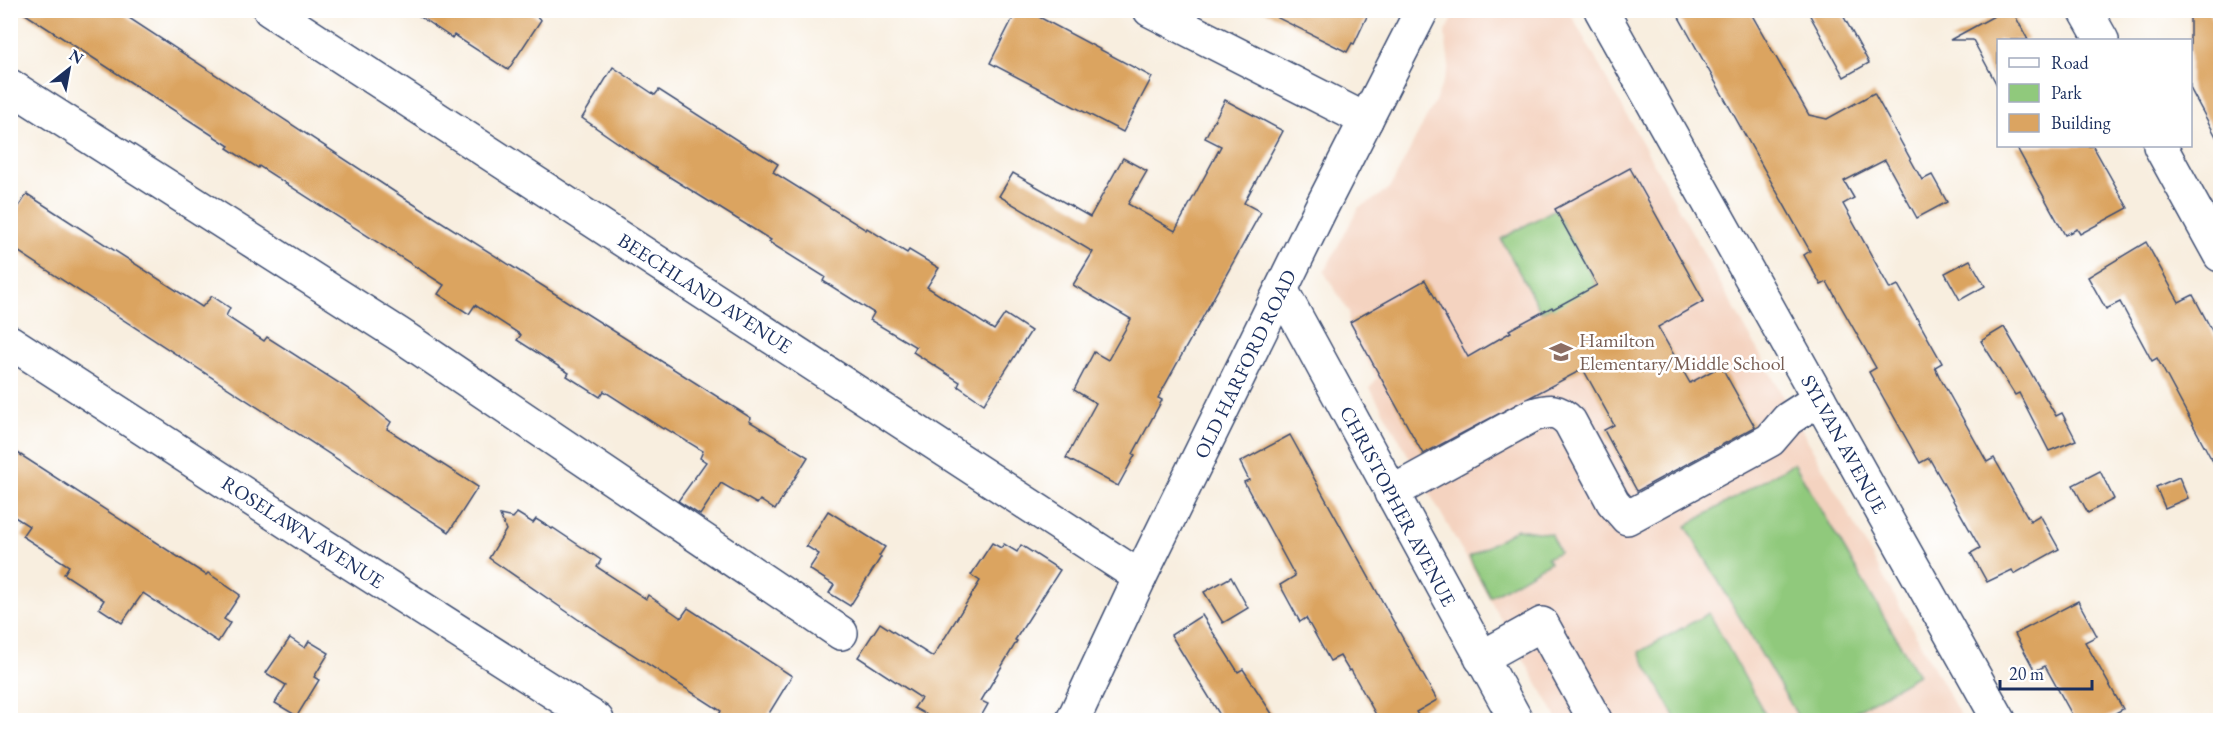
<svg xmlns="http://www.w3.org/2000/svg" width="2231" height="731" font-family="'EB Garamond',serif">
<style>
.built{fill:#f4d3c0}
.green{fill:#90c97c;stroke:#567c6d;stroke-width:1.5}
.building{fill:#dba461}
.lines{fill:none;stroke-linecap:round;stroke-linejoin:round}
.minor-casing{stroke:#3c4c71;stroke-width:36}
.minor{stroke:#fff;stroke-width:33}
.labels{text-anchor:middle;dominant-baseline:central;stroke-width:5;stroke-linejoin:round;paint-order:stroke}
.street-label{font-size:20px;fill:#1b2f5e;stroke:#fff}
.education-label{font-size:20px;fill:#785e54;stroke:#fff;text-anchor:start}
</style>
<rect width="100%" height="100%" fill="#fff"/>
<filter id="ink" filterUnits="userSpaceOnUse"><feTurbulence type="fractalNoise" baseFrequency=".0167" numOctaves="2"/><feDisplacementMap in="SourceGraphic" scale="12" xChannelSelector="R" yChannelSelector="G"/><feConvolveMatrix kernelMatrix="1 2 1 2 8 2 1 2 1" color-interpolation-filters="sRGB"/></filter>
<filter id="wash" filterUnits="userSpaceOnUse"><feTurbulence type="fractalNoise" baseFrequency=".008" numOctaves="4" result="noise"/><feDisplacementMap in="SourceGraphic" scale="24" xChannelSelector="R" yChannelSelector="G"/><feGaussianBlur stdDeviation="1.35" result="paint"/><feColorMatrix in="noise" values="0 0 0 0 0 0 0 0 0 0 0 0 0 0 0 0 0 1.4 0 .05"/><feComposite in="paint" operator="in"/></filter>
<g filter="url(#wash)">
<rect width="100%" height="100%" fill="#f8eedf"/>
<path class="built" d="M 1457,11 L 1569,11 L 1963,720 L 1558,720 L 1370,388 L 1377,378 L 1348,326 L 1349,312 L 1324,272 L 1359,207 L 1373,200 L 1390,188 L 1436,99 L 1449,67 L 1445,33 Z"/>
<g class="green">
<path d="M 1555,209 L 1604,299 L 1553,309 L 1551,307 L 1541,312 L 1501,239 Z"/>
<path d="M 1794,463 L 1918,675 L 1840,720 L 1800,720 L 1686,526 Z"/>
<path d="M 1517,529 L 1551,534 L 1559,552 L 1547,558 L 1550,562 L 1490,597 L 1469,557 Z"/>
<path d="M 1709,613 L 1766,716 L 1758,720 L 1677,720 L 1639,652 Z"/>
</g>
<g id="blocks">
<g class="building">
<path d="M 19,10 L 117,10 L 404,198 L 751,418 L 749,421 L 808,457 L 775,510 L 760,500 L 757,504 L 721,483 L 700,515 L 678,501 L 706,462 L 700,458 L 703,451 L 665,428 L 663,429 L 604,391 L 600,397 L 567,376 L 569,373 L 517,340 L 521,335 L 475,305 L 469,314 L 438,294 L 444,285 L 259,166 L 258,168 L 227,148 L 229,146 Z"/>
<path d="M 410,10 L 528,10 L 541,20 L 508,70 L 454,35 L 452,38 Z"/>
<path d="M 1017,10 L 1026,10 L 1152,77 L 1123,132 L 990,63 Z"/>
<path d="M 1262,10 L 1370,10 L 1354,44 L 1352,43 L 1347,52 Z"/>
<path d="M 1675,10 L 1749,10 L 1809,115 L 1827,119 L 1874,93 L 1922,180 L 1932,175 L 1947,202 L 1917,218 L 1885,160 L 1844,181 L 1854,198 L 1843,204 L 1890,289 L 1898,285 L 1942,363 L 1935,367 L 1939,376 L 1987,462 L 1994,458 L 2030,521 L 2040,515 L 2059,549 L 2014,574 L 2012,570 L 1987,582 L 1971,553 L 1980,548 L 1929,458 L 1920,463 L 1884,399 L 1869,372 L 1876,368 L 1827,282 L 1821,285 L 1804,255 L 1810,251 Z"/>
<path d="M 1807,10 L 1840,10 L 1869,63 L 1844,77 Z"/>
<path d="M 2005,10 L 2012,10 L 2028,40 L 1998,40 L 1998,87 L 1973,40 L 1950,40 Z"/>
<path d="M 2190,10 L 2209,10 L 2220,35 L 2220,144 L 2190,88 Z"/>
<path d="M 613,67 L 655,95 L 659,90 L 754,151 L 755,150 L 765,156 L 778,164 L 773,172 L 866,230 L 867,228 L 907,253 L 909,250 L 939,268 L 927,287 L 994,330 L 1005,314 L 1031,331 L 984,404 L 958,386 L 960,382 L 913,352 L 916,347 L 870,320 L 874,313 L 823,281 L 825,277 L 769,242 L 771,240 L 652,166 L 582,118 Z"/>
<path d="M 1225,100 L 1283,131 L 1244,203 L 1261,212 L 1158,398 L 1162,400 L 1133,454 L 1135,455 L 1118,486 L 1066,458 L 1096,403 L 1074,390 L 1094,352 L 1108,360 L 1131,319 L 1073,285 L 1093,252 L 999,196 L 1013,173 L 1090,217 L 1123,158 L 1147,171 L 1128,204 L 1175,231 L 1221,146 L 1205,138 Z"/>
<path d="M 2016,146 L 2093,146 L 2128,208 L 2080,234 L 2077,229 L 2065,235 Z"/>
<path d="M 1630,168 L 1704,301 L 1658,327 L 1690,383 L 1721,366 L 1755,427 L 1637,491 L 1604,430 L 1614,425 L 1583,369 L 1423,454 L 1350,322 L 1425,280 L 1468,357 L 1511,332 L 1509,330 L 1552,307 L 1553,309 L 1597,285 L 1555,209 Z"/>
<path d="M 27,194 L 202,307 L 212,296 L 230,308 L 226,316 L 264,341 L 267,337 L 350,390 L 391,422 L 387,429 L 478,487 L 449,532 L 10,246 L 10,220 Z"/>
<path d="M 2146,242 L 2179,302 L 2193,295 L 2220,346 L 2220,475 L 2157,358 L 2152,361 L 2120,302 L 2106,309 L 2088,277 Z"/>
<path d="M 1970,260 L 1985,286 L 1960,300 L 1945,273 Z"/>
<path d="M 2004,327 L 2056,416 L 2062,413 L 2076,440 L 2049,451 L 2019,393 L 2015,395 L 1981,341 Z"/>
<path d="M 1290,435 L 1437,700 L 1416,712 L 1421,720 L 1379,720 L 1351,670 L 1349,671 L 1340,656 L 1330,661 L 1306,618 L 1300,622 L 1280,585 L 1295,576 L 1244,482 L 1249,480 L 1240,462 Z"/>
<path d="M 10,448 L 206,575 L 208,573 L 240,595 L 224,619 L 230,623 L 218,642 L 143,593 L 122,623 L 99,608 L 104,600 L 64,574 L 69,566 L 22,536 L 29,526 L 10,514 Z"/>
<path d="M 2100,471 L 2114,499 L 2088,513 L 2073,485 Z"/>
<path d="M 2179,477 L 2188,498 L 2165,508 L 2156,487 Z"/>
<path d="M 828,511 L 885,547 L 879,556 L 881,557 L 850,606 L 829,593 L 834,585 L 809,569 L 819,554 L 806,546 Z"/>
<path d="M 517,513 L 533,523 L 536,519 L 552,529 L 553,528 L 601,560 L 597,567 L 646,599 L 648,595 L 681,618 L 688,608 L 792,676 L 765,720 L 716,720 L 721,711 L 579,620 L 489,558 L 506,530 L 500,515 L 513,518 Z"/>
<path d="M 992,543 L 1001,548 L 1004,544 L 1017,552 L 1021,545 L 1060,570 L 1015,640 L 1017,641 L 981,701 L 988,704 L 979,720 L 936,720 L 914,708 L 921,698 L 858,657 L 880,623 L 933,657 L 980,581 L 971,575 Z"/>
<path d="M 1231,577 L 1248,608 L 1223,623 L 1204,592 Z"/>
<path d="M 2078,601 L 2097,636 L 2085,642 L 2123,709 L 2103,720 L 2075,720 L 2045,666 L 2035,671 L 2015,634 Z"/>
<path d="M 1202,615 L 1238,672 L 1243,669 L 1276,720 L 1223,720 L 1171,635 Z"/>
<path d="M 290,638 L 305,648 L 309,641 L 329,653 L 314,677 L 319,680 L 297,716 L 275,703 L 286,685 L 266,673 Z"/>
</g>
</g>
</g>
<g filter="url(#ink)">
<use href="#blocks" fill-opacity="0" stroke="#3c4c71" stroke-width="1.5"/>
<g class="lines">
<g class="minor-casing">
<g id="minor">
<path d="M 270,10 L 1140,577"/>
<path d="M 1150,10 L 1366,120"/>
<path d="M 1601,10 L 1999,720"/>
<path d="M 2085,10 L 2102,40"/>
<path d="M 10,86 L 400,335 L 841,633"/>
<path d="M 2160,146 L 2220,255"/>
<path d="M 1282,291 L 1516,720"/>
<path d="M 10,342 L 318,542 L 597,720"/>
<path d="M 1391,493 L 1533,415 C 1550,410 1558,409 1570,422 L 1613,502 L 1627,518 L 1770,440 L 1788,419 L 1819,399"/>
<path d="M 1481,658 L 1542,624 L 1595,720"/>
<path d="M 1073,720 L 1140,577 L 1320,210 L 1422,10"/>
</g>
</g>
<use href="#minor" class="minor"/>
</g>
</g>
<defs>
<g id="school-bare" transform="scale(1.8)"><path d="M0-5L7-2L0 1L-7-2ZM-4 1L0 2.5L4 1V4Q0 6-4 4Z" fill="#8d6e63" stroke="#fff" stroke-width="2.5" paint-order="stroke"/></g>
</defs>
<g fill-rule="evenodd">
<use href="#school-bare" x="1561" y="352"/>
</g>
<g class="labels">
<g class="street-label">
<text transform="translate(705 293) rotate(33)">BEECHLAND AVENUE</text>
<text transform="translate(1245 364) rotate(-64)">OLD HARFORD ROAD</text>
<text transform="translate(1844 444) rotate(61)">SYLVAN AVENUE</text>
<text transform="translate(1398 506) rotate(62)">CHRISTOPHER AVENUE</text>
<text transform="translate(303 532) rotate(33)">ROSELAWN AVENUE</text>
</g>
<g class="education-label">
<text x="1579" y="340">Hamilton<tspan x="1579" dy="23">Elementary/Middle School</tspan></text>
</g>
</g>
<rect width="2231" height="731" fill="none" stroke="#fff" stroke-width="36"/>
<rect x="1997" y="39" width="195" height="108" fill="#ffffff" stroke="#a4acbf" stroke-width="1.5"/>
<rect x="2009" y="58" width="30" height="9" fill="#ffffff" stroke="#a4acbf" stroke-width="1.5"/>
<text x="2051" y="69" font-size="18" fill="#1b2f5e">Road</text>
<rect x="2009" y="84" width="30" height="18" fill="#90c97c" stroke="#a4acbf" stroke-width="1.5"/>
<text x="2051" y="99" font-size="18" fill="#1b2f5e">Park</text>
<rect x="2009" y="114" width="30" height="18" fill="#dba461" stroke="#a4acbf" stroke-width="1.5"/>
<text x="2051" y="129" font-size="18" fill="#1b2f5e">Building</text>
<g transform="translate(69 69) rotate(31)" stroke="#ffffff" stroke-width="4.5" paint-order="stroke">
<path d="M0-4.5L10 22L0 15L-10 22Z" fill="#1b2f5e"/>
<text y="-9" font-size="16" font-weight="bold" text-anchor="middle" fill="#1b2f5e">N</text>
</g>
<path d="M2000 680v9h92v-9" fill="none" stroke="#1b2f5e" stroke-width="3"/>
<text x="2009" y="680" font-size="18" fill="#1b2f5e" stroke="#ffffff" stroke-width="4.5" paint-order="stroke">20 m</text>
</svg>
